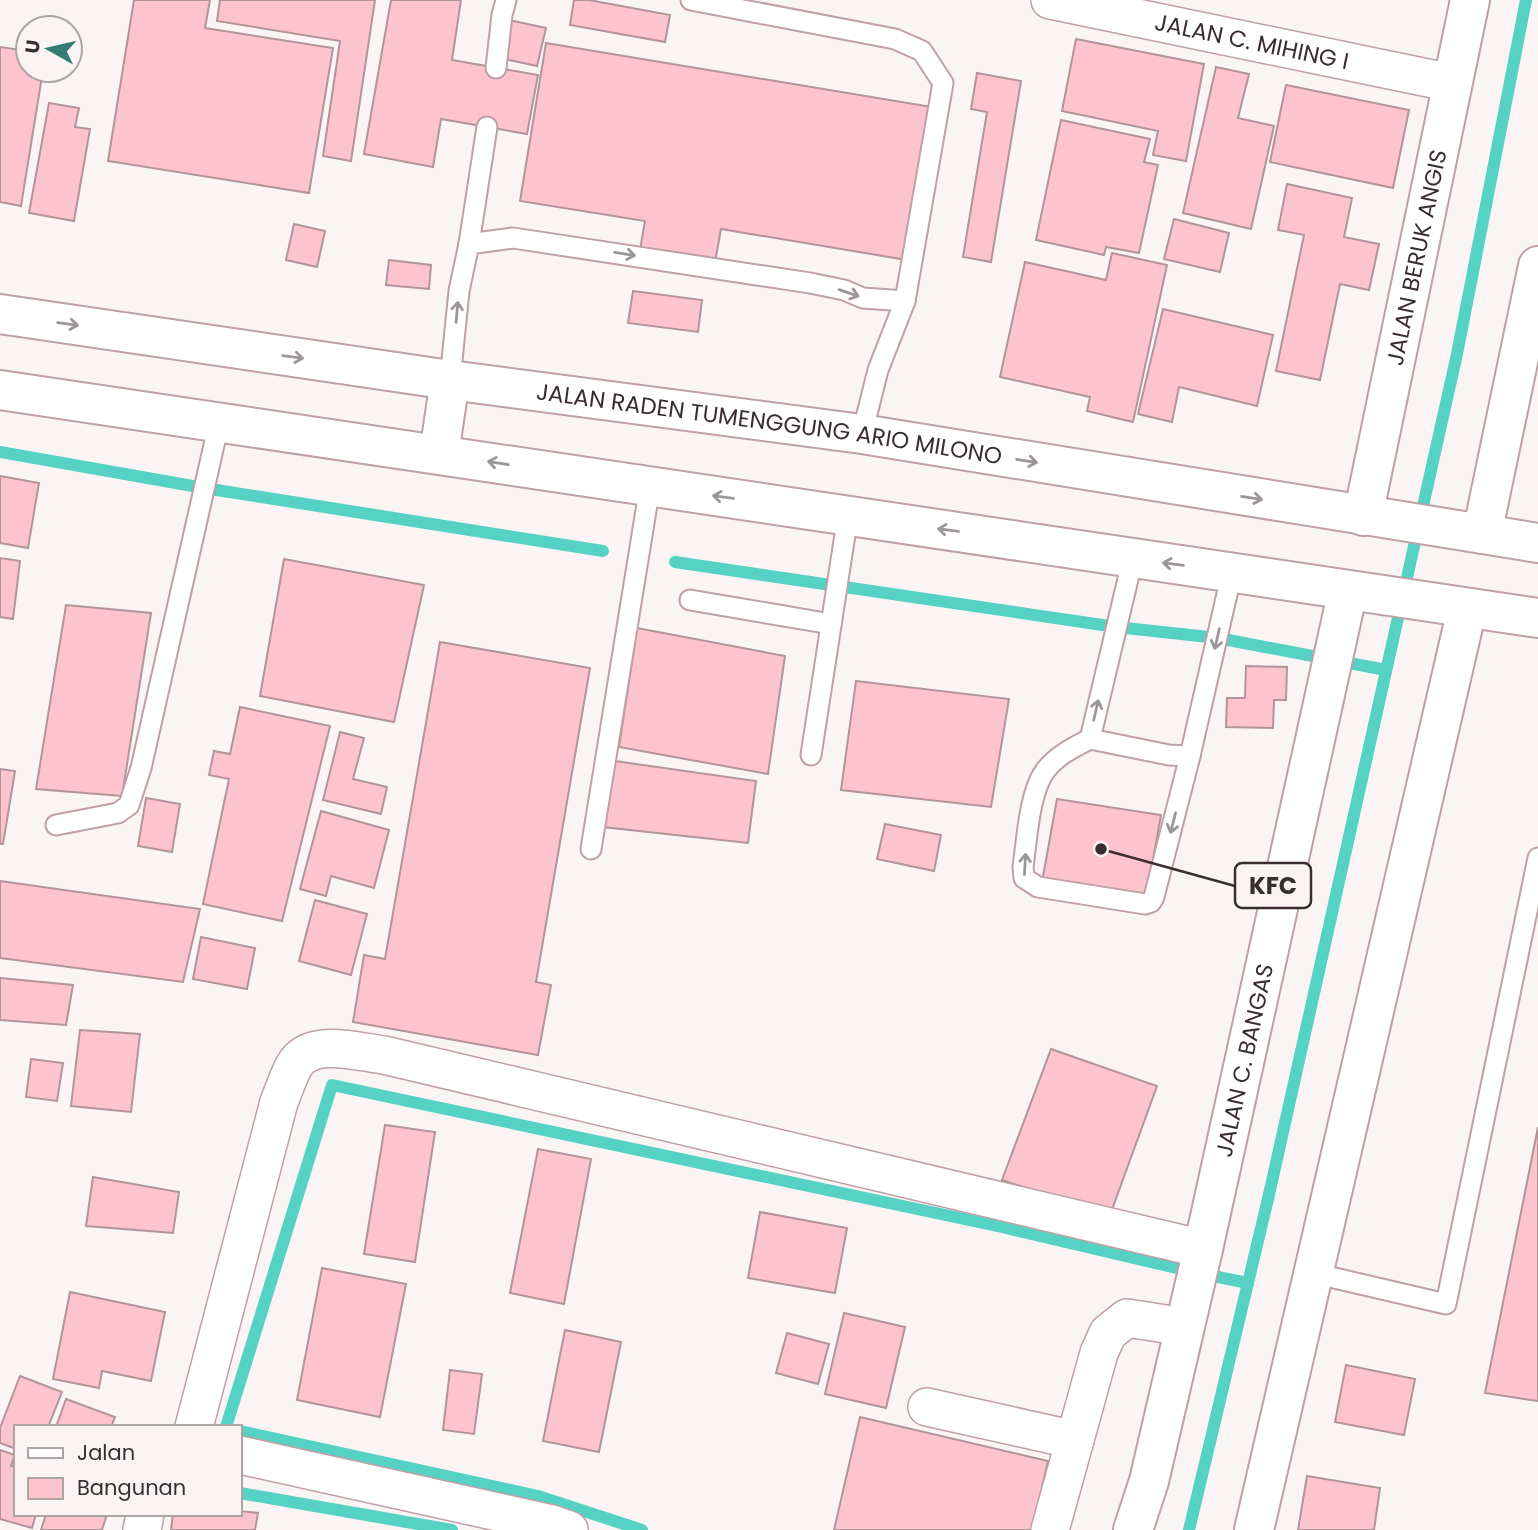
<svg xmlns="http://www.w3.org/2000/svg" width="1538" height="1530" font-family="Poppins,sans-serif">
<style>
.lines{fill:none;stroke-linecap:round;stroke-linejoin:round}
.stream{stroke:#55d2c4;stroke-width:12}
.building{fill:#fec4ce;stroke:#b29499;stroke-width:2}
.lane-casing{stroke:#bea0a5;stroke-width:23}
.street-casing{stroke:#bea0a5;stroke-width:40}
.secondary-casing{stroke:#bea0a5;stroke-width:42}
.highway-casing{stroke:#bea0a5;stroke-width:42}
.lane{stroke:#fff;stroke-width:19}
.street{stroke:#fff;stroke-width:37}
.secondary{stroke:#fff;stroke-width:38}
.highway{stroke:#fff;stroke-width:38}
.oneway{stroke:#9c9698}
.labels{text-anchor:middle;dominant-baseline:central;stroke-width:6;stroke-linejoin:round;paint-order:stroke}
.street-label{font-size:23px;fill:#3a2d30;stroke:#fbf4f5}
.leader{fill:none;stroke:#3a2d30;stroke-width:2.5}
.callout-dot{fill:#3a2d30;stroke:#fbf4f5;stroke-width:2.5}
.callout{fill:#fbf4f5;stroke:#3a2d30;stroke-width:2.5}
.callout-label{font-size:24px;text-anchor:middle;font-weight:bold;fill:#3a2d30}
</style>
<rect width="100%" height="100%" fill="#fbf4f5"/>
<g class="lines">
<g class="stream">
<path d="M 0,452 L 204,488 L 603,551"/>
<path d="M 675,562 L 1116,627 L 1218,638 L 1386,670"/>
<path d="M 226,1427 L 332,1085 L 1002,1227 L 1198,1273 L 1248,1283"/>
<path d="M 240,1431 L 538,1496 L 642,1530"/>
<path d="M 240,1493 L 452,1530"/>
<path d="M 1189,1530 L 1268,1199 L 1457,354 L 1526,0"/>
</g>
</g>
<g class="building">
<path d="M 134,0 L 210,0 L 205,28 L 333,48 L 309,193 L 108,161 Z"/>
<path d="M 220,0 L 375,0 L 351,161 L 323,156 L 340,41 L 217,21 Z"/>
<path d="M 391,0 L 461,0 L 452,60 L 538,75 L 527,134 L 441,119 L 433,167 L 364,154 Z"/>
<path d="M 574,0 L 589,0 L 670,15 L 665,42 L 570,25 Z"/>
<path d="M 509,20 L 546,28 L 537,66 L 500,58 Z"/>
<path d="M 1076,39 L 1204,64 L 1186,161 L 1153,155 L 1158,131 L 1062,111 Z"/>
<path d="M 546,43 L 932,107 L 907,260 L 721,229 L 714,268 L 639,256 L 645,221 L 520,201 Z"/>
<path d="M 0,47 L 28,51 L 28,70 L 43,70 L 21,206 L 0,202 Z"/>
<path d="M 1216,67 L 1249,74 L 1238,118 L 1274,126 L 1251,229 L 1183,213 Z"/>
<path d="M 977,73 L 1021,81 L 991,262 L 963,257 L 987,112 L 971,109 Z"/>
<path d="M 1286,85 L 1409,110 L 1393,188 L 1270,162 Z"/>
<path d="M 49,103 L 79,108 L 75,127 L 90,129 L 74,221 L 29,213 Z"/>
<path d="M 1061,120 L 1150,139 L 1144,162 L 1158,165 L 1139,253 L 1106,247 L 1104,255 L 1036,240 Z"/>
<path d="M 1287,184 L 1352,198 L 1344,237 L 1379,244 L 1369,290 L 1340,284 L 1320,380 L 1276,371 L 1304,235 L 1278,230 Z"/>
<path d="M 1174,219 L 1229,233 L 1220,272 L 1164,259 Z"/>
<path d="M 294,224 L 325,231 L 317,267 L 286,260 Z"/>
<path d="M 1112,253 L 1167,265 L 1133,422 L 1087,411 L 1090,397 L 1000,377 L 1025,262 L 1106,280 Z"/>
<path d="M 389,260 L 431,265 L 429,289 L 386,285 Z"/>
<path d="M 633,291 L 702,300 L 698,332 L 628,323 Z"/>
<path d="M 1163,309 L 1273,335 L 1257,406 L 1179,387 L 1172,422 L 1138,414 Z"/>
<path d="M 0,476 L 39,483 L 28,548 L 0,543 Z"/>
<path d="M 0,558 L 20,561 L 13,619 L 0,617 Z"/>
<path d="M 284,559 L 424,585 L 394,722 L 260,696 Z"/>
<path d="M 66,605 L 151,613 L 122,796 L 36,789 Z"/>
<path d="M 637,628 L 785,656 L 768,774 L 619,747 Z"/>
<path d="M 440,642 L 590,668 L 536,982 L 551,985 L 538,1055 L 353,1022 L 364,955 L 385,959 Z"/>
<path d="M 1246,666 L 1287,667 L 1286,700 L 1274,700 L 1273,728 L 1226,727 L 1227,698 L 1245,698 Z"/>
<path d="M 856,681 L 1009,699 L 991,807 L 841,790 Z"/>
<path d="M 240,707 L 330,726 L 282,921 L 203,904 L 229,779 L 209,775 L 214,751 L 230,754 Z"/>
<path d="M 340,732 L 364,738 L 353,779 L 387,787 L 381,814 L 323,800 Z"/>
<path d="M 615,761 L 756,781 L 748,843 L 603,827 Z"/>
<path d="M 0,769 L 15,771 L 3,844 L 0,844 Z"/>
<path d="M 146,798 L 180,804 L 172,852 L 138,846 Z"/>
<path d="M 1057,799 L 1161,815 L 1146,898 L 1042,882 Z"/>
<path d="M 321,811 L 389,830 L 374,888 L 331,876 L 326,896 L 300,889 Z"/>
<path d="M 885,824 L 941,835 L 934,871 L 877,859 Z"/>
<path d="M 0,881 L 200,909 L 183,982 L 0,958 Z"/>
<path d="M 315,900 L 367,914 L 351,975 L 299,961 Z"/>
<path d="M 201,937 L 255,948 L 247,989 L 193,979 Z"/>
<path d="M 0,978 L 73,985 L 66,1025 L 0,1020 Z"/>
<path d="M 80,1030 L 140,1034 L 131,1112 L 71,1106 Z"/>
<path d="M 1051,1049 L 1157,1086 L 1110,1215 L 1002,1180 Z"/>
<path d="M 31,1059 L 63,1063 L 57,1101 L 26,1097 Z"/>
<path d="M 385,1125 L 435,1132 L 415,1262 L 364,1254 Z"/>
<path d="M 1538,1127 L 1538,1401 L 1485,1393 Z"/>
<path d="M 538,1149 L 591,1159 L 564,1304 L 510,1293 Z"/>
<path d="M 93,1177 L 179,1192 L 173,1233 L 86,1226 Z"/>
<path d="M 760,1212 L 847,1228 L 835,1293 L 748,1278 Z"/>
<path d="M 322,1268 L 406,1284 L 380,1417 L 297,1400 Z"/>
<path d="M 70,1292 L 165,1312 L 151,1381 L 102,1371 L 99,1388 L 53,1379 Z"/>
<path d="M 844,1313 L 905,1327 L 886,1408 L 825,1394 Z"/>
<path d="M 565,1330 L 621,1342 L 599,1452 L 543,1441 Z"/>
<path d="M 787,1333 L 829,1344 L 818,1384 L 776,1373 Z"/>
<path d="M 1346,1365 L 1415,1379 L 1404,1435 L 1335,1422 Z"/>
<path d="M 450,1370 L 482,1374 L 474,1434 L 443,1430 Z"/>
<path d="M 20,1376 L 62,1392 L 48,1427 L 16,1427 L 16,1449 L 0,1443 L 0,1428 Z"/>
<path d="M 66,1399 L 115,1417 L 111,1427 L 56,1427 Z"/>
<path d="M 860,1417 L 1048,1461 L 1032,1530 L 834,1530 Z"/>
<path d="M 0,1450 L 15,1455 L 11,1466 L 16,1467 L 16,1514 L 36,1514 L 32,1528 L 0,1519 Z"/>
<path d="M 1307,1476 L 1380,1488 L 1374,1530 L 1298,1530 Z"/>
<path d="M 240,1511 L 258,1513 L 255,1530 L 171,1530 L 173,1514 L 240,1514 Z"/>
<path d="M 46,1514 L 107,1514 L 102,1530 L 41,1530 Z"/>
</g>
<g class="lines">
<g class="lane-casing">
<g id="lane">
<path d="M 691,0 L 895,39 L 922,51 L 943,83 L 905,301"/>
<path d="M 496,68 L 502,15 L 506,0"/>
<path d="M 469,244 L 487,127"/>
<path d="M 450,380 L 459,291 L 469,244 L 513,238 L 810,283 L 844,290 L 863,298 L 905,301 L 878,370 L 862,434"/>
<path d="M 1133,558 L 1090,739 L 1169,755 L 1190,756 L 1232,572"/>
<path d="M 690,600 L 831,624"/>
<path d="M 1090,739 C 1074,747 1056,756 1045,771 C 1029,793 1027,840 1023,867 L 1024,878 L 1038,887 L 1145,904 L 1151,902 L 1154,897 L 1190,756"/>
<path d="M 811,755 L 848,515"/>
<path d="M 56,825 L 118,813 L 129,805 L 141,768 L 219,423"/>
<path d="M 591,849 L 650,486"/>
<path d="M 1313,1273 L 1446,1304 L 1538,858"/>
</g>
</g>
<g class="street-casing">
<g id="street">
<path id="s1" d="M 1050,0 L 1452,83"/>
<path d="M 927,1407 L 1075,1440"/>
<path d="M 194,1427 L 279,1102 C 284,1090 288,1077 294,1066 C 310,1037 358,1052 384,1055 L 1203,1249"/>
<path d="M 240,1455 L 552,1524 L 569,1530"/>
<path d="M 142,1530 L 145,1514"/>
<path d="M 1050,1530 L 1099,1353 L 1108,1333 L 1127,1318 L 1185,1327"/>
</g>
</g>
<g class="secondary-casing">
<g id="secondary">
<path id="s2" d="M 1363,516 L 1470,0"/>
<path d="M 1482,534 L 1538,266"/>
<path id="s3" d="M 1133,1530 L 1149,1481 L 1203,1249 L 1348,590"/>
<path d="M 1254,1530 L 1467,609"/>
</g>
</g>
<g class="highway-casing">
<g id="highway">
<path id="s4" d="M 0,314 L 450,380 L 862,434 L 1538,543"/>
<path d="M 0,390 L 1538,618"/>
<path d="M 439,454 L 450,380"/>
</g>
</g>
<use href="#lane" class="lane"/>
<use href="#street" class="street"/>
<use href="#secondary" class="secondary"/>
<use href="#highway" class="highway"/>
</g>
<defs><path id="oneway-shaft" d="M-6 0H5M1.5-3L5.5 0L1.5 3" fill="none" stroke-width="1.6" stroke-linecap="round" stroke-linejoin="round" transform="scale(1.75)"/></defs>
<g class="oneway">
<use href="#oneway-shaft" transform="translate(625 254) rotate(9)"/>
<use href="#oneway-shaft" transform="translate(849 293) rotate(19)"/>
<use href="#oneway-shaft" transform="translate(457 312) rotate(-85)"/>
<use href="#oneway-shaft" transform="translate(68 324) rotate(8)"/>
<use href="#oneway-shaft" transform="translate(293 357) rotate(8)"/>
<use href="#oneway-shaft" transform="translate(1027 461) rotate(9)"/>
<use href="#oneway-shaft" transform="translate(498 463) rotate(-171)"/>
<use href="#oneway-shaft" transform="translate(723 497) rotate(-172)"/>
<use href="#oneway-shaft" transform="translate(1252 498) rotate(9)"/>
<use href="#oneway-shaft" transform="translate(948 530) rotate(-172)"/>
<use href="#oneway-shaft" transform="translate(1173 564) rotate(-172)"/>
<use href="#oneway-shaft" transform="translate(1217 639) rotate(103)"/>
<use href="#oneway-shaft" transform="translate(1096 710) rotate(-77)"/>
<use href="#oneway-shaft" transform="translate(1173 823) rotate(104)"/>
<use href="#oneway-shaft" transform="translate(1025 864) rotate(-87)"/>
</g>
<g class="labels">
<g class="street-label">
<text stroke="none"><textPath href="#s1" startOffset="206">JALAN C. MIHING I</textPath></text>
<text stroke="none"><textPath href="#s2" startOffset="264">JALAN BERUK ANGIS</textPath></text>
<text stroke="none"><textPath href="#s4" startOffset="777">JALAN RADEN TUMENGGUNG ARIO MILONO</textPath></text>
<text stroke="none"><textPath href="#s3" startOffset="483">JALAN C. BANGAS</textPath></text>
</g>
</g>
<path class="leader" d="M1101 849L1235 886"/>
<circle class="callout-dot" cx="1101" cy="849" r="7"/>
<rect class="callout" x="1235" y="863" width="76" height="45" rx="7"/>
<g class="callout-label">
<text x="1273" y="894">KFC</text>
</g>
<rect x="14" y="1425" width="228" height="91" fill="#fbf4f5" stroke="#aea4a6" stroke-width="2"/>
<rect x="28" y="1448" width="35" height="10" fill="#ffffff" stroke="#aea4a6" stroke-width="2"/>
<text x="77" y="1460" font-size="21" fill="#3a2d30">Jalan</text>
<rect x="28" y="1478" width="35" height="21" fill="#fec4ce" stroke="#aea4a6" stroke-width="2"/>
<text x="77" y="1495" font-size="21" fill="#3a2d30">Bangunan</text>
<g transform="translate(49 49) rotate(278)"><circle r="33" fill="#fbf4f5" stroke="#aea4a6" stroke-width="2"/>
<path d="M0-5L12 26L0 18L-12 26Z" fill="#357c74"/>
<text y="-10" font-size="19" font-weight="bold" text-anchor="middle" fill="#3a2d30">U</text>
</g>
</svg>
